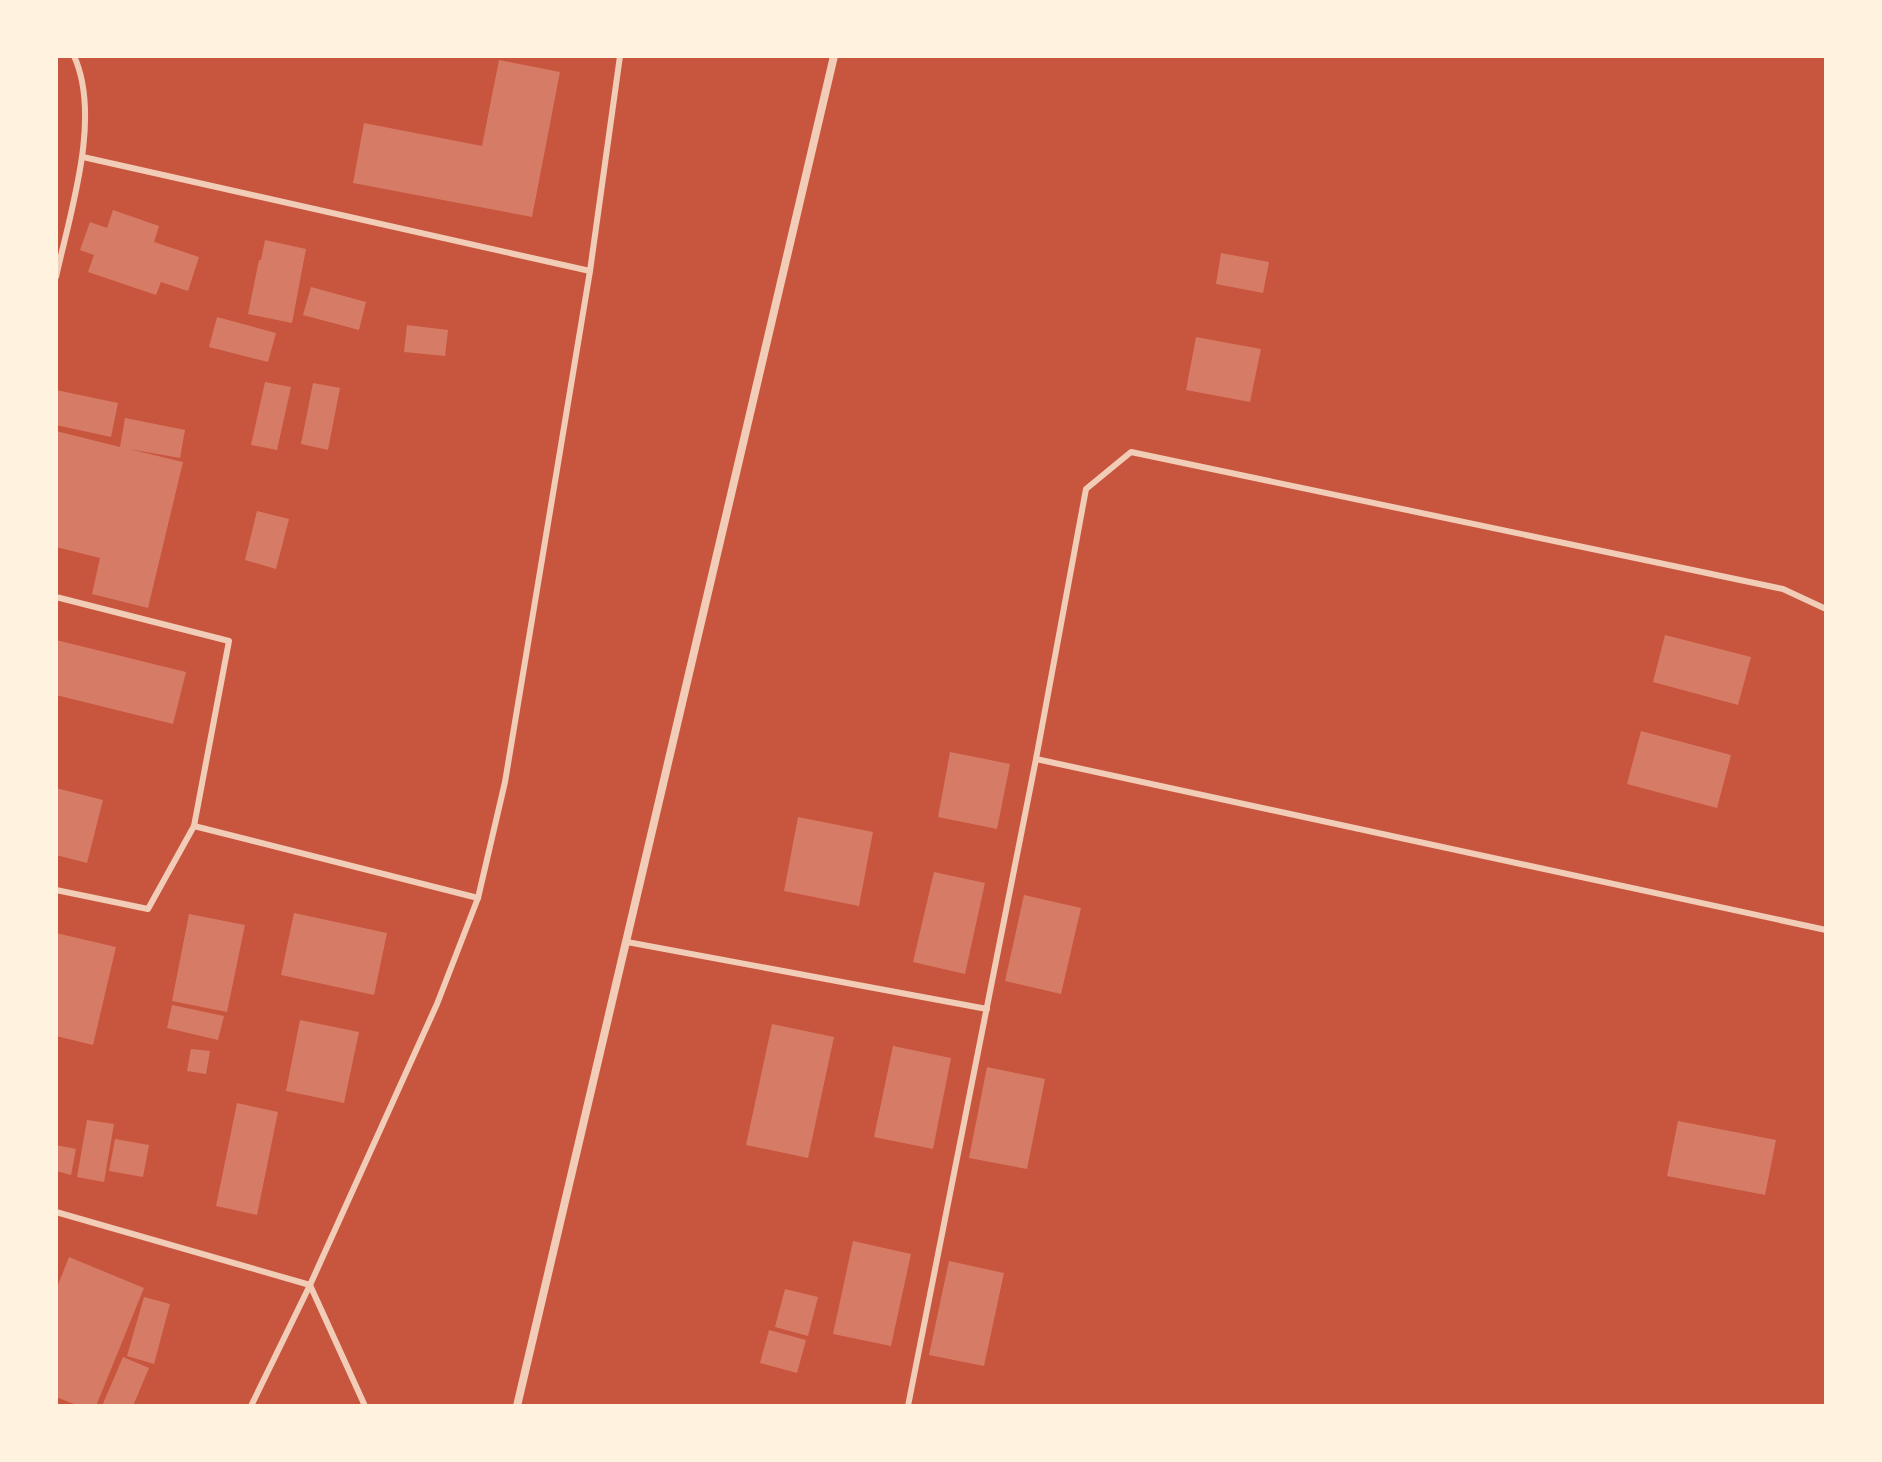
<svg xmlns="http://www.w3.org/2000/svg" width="1882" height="1462" font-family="'Fira Sans Condensed',sans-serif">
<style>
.building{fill:#d67c66}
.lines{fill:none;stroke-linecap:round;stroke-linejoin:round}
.service{stroke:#f1ccb7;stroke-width:6}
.minor{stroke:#f1ccb7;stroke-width:8}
</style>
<rect width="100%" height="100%" fill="#c8553d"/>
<g class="building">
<path d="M 499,60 L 560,72 L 532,217 L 353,183 L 364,123 L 482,146 Z"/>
<path d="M 113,210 L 159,226 L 154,242 L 199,257 L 188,291 L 161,282 L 156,295 L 88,272 L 94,255 L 80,250 L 90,222 L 107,228 Z"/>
<path d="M 265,240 L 306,249 L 292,323 L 248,314 L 259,260 L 261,260 Z"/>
<path d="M 1221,253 L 1269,262 L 1263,293 L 1216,284 Z"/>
<path d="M 311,287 L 366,302 L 359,330 L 303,315 Z"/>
<path d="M 217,317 L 276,333 L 268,362 L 209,347 Z"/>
<path d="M 407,325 L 448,330 L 445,356 L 404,352 Z"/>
<path d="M 1196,337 L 1261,349 L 1250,402 L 1186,390 Z"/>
<path d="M 265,382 L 291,387 L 277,450 L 251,445 Z"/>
<path d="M 313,383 L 340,388 L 328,450 L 301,444 Z"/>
<path d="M 56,390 L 118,403 L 111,437 L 56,425 Z"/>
<path d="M 125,418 L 185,430 L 180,458 L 129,449 L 183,462 L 148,608 L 92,594 L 100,558 L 56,547 L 56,431 L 120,447 Z"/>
<path d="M 257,511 L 289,519 L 276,569 L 245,560 Z"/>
<path d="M 1665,635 L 1751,657 L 1738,705 L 1653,682 Z"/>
<path d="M 56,640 L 186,672 L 173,724 L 56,695 Z"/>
<path d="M 1641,731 L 1731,755 L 1717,808 L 1627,784 Z"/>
<path d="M 950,752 L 1010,764 L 997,829 L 938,817 Z"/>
<path d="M 56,788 L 103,800 L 87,863 L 56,855 Z"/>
<path d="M 798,817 L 873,832 L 859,906 L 784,891 Z"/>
<path d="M 934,872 L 985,883 L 965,974 L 913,962 Z"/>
<path d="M 1024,895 L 1081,908 L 1061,994 L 1005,981 Z"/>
<path d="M 294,913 L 387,933 L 374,995 L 281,975 Z"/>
<path d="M 189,914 L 245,925 L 227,1012 L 172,1001 Z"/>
<path d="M 56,933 L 116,947 L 93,1045 L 56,1036 Z"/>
<path d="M 172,1005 L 224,1016 L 218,1040 L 167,1028 Z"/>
<path d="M 300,1020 L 359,1032 L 344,1103 L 286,1091 Z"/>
<path d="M 772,1024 L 834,1037 L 808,1158 L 746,1145 Z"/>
<path d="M 893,1046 L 951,1058 L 933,1149 L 874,1137 Z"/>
<path d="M 191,1049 L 210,1051 L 206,1074 L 187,1071 Z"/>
<path d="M 987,1067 L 1045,1079 L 1027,1169 L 969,1158 Z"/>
<path d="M 237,1103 L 278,1112 L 257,1215 L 216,1206 Z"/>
<path d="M 87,1120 L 114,1124 L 104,1182 L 77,1177 Z"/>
<path d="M 1678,1121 L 1776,1140 L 1765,1195 L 1667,1176 Z"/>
<path d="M 115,1139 L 149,1145 L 143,1177 L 109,1171 Z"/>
<path d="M 56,1145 L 76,1149 L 71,1175 L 56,1171 Z"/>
<path d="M 853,1241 L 911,1254 L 891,1346 L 833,1334 Z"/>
<path d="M 69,1257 L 144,1288 L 96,1406 L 79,1406 L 56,1397 L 56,1290 Z"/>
<path d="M 949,1261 L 1004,1273 L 984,1366 L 929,1355 Z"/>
<path d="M 785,1289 L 818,1297 L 808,1336 L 775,1327 Z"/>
<path d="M 144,1297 L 170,1304 L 154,1364 L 127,1356 Z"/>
<path d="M 769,1330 L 806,1340 L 797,1373 L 760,1363 Z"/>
<path d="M 123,1357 L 149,1368 L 133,1406 L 102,1406 Z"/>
</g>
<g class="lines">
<g class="service">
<path d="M 83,157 L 590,271"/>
<path d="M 56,277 C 70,213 102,117 74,56"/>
<path d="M 56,597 L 229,641 L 194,826 L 148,909 L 56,890"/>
<path d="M 1036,759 L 1826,930"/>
<path d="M 194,826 L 478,898"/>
<path d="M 627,942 L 987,1009"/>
<path d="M 56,1212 L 310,1285 L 365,1406"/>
<path d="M 251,1406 L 310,1285 L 437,1004 L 478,898 L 505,782 L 590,271 L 620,56"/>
<path d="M 908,1406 L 1036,759 L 1086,489 L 1131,452 L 1783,589 L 1826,609"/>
</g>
<path class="minor" d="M 517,1406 L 834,56"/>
</g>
<rect width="1882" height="1462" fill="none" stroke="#fff3e0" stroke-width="116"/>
</svg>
